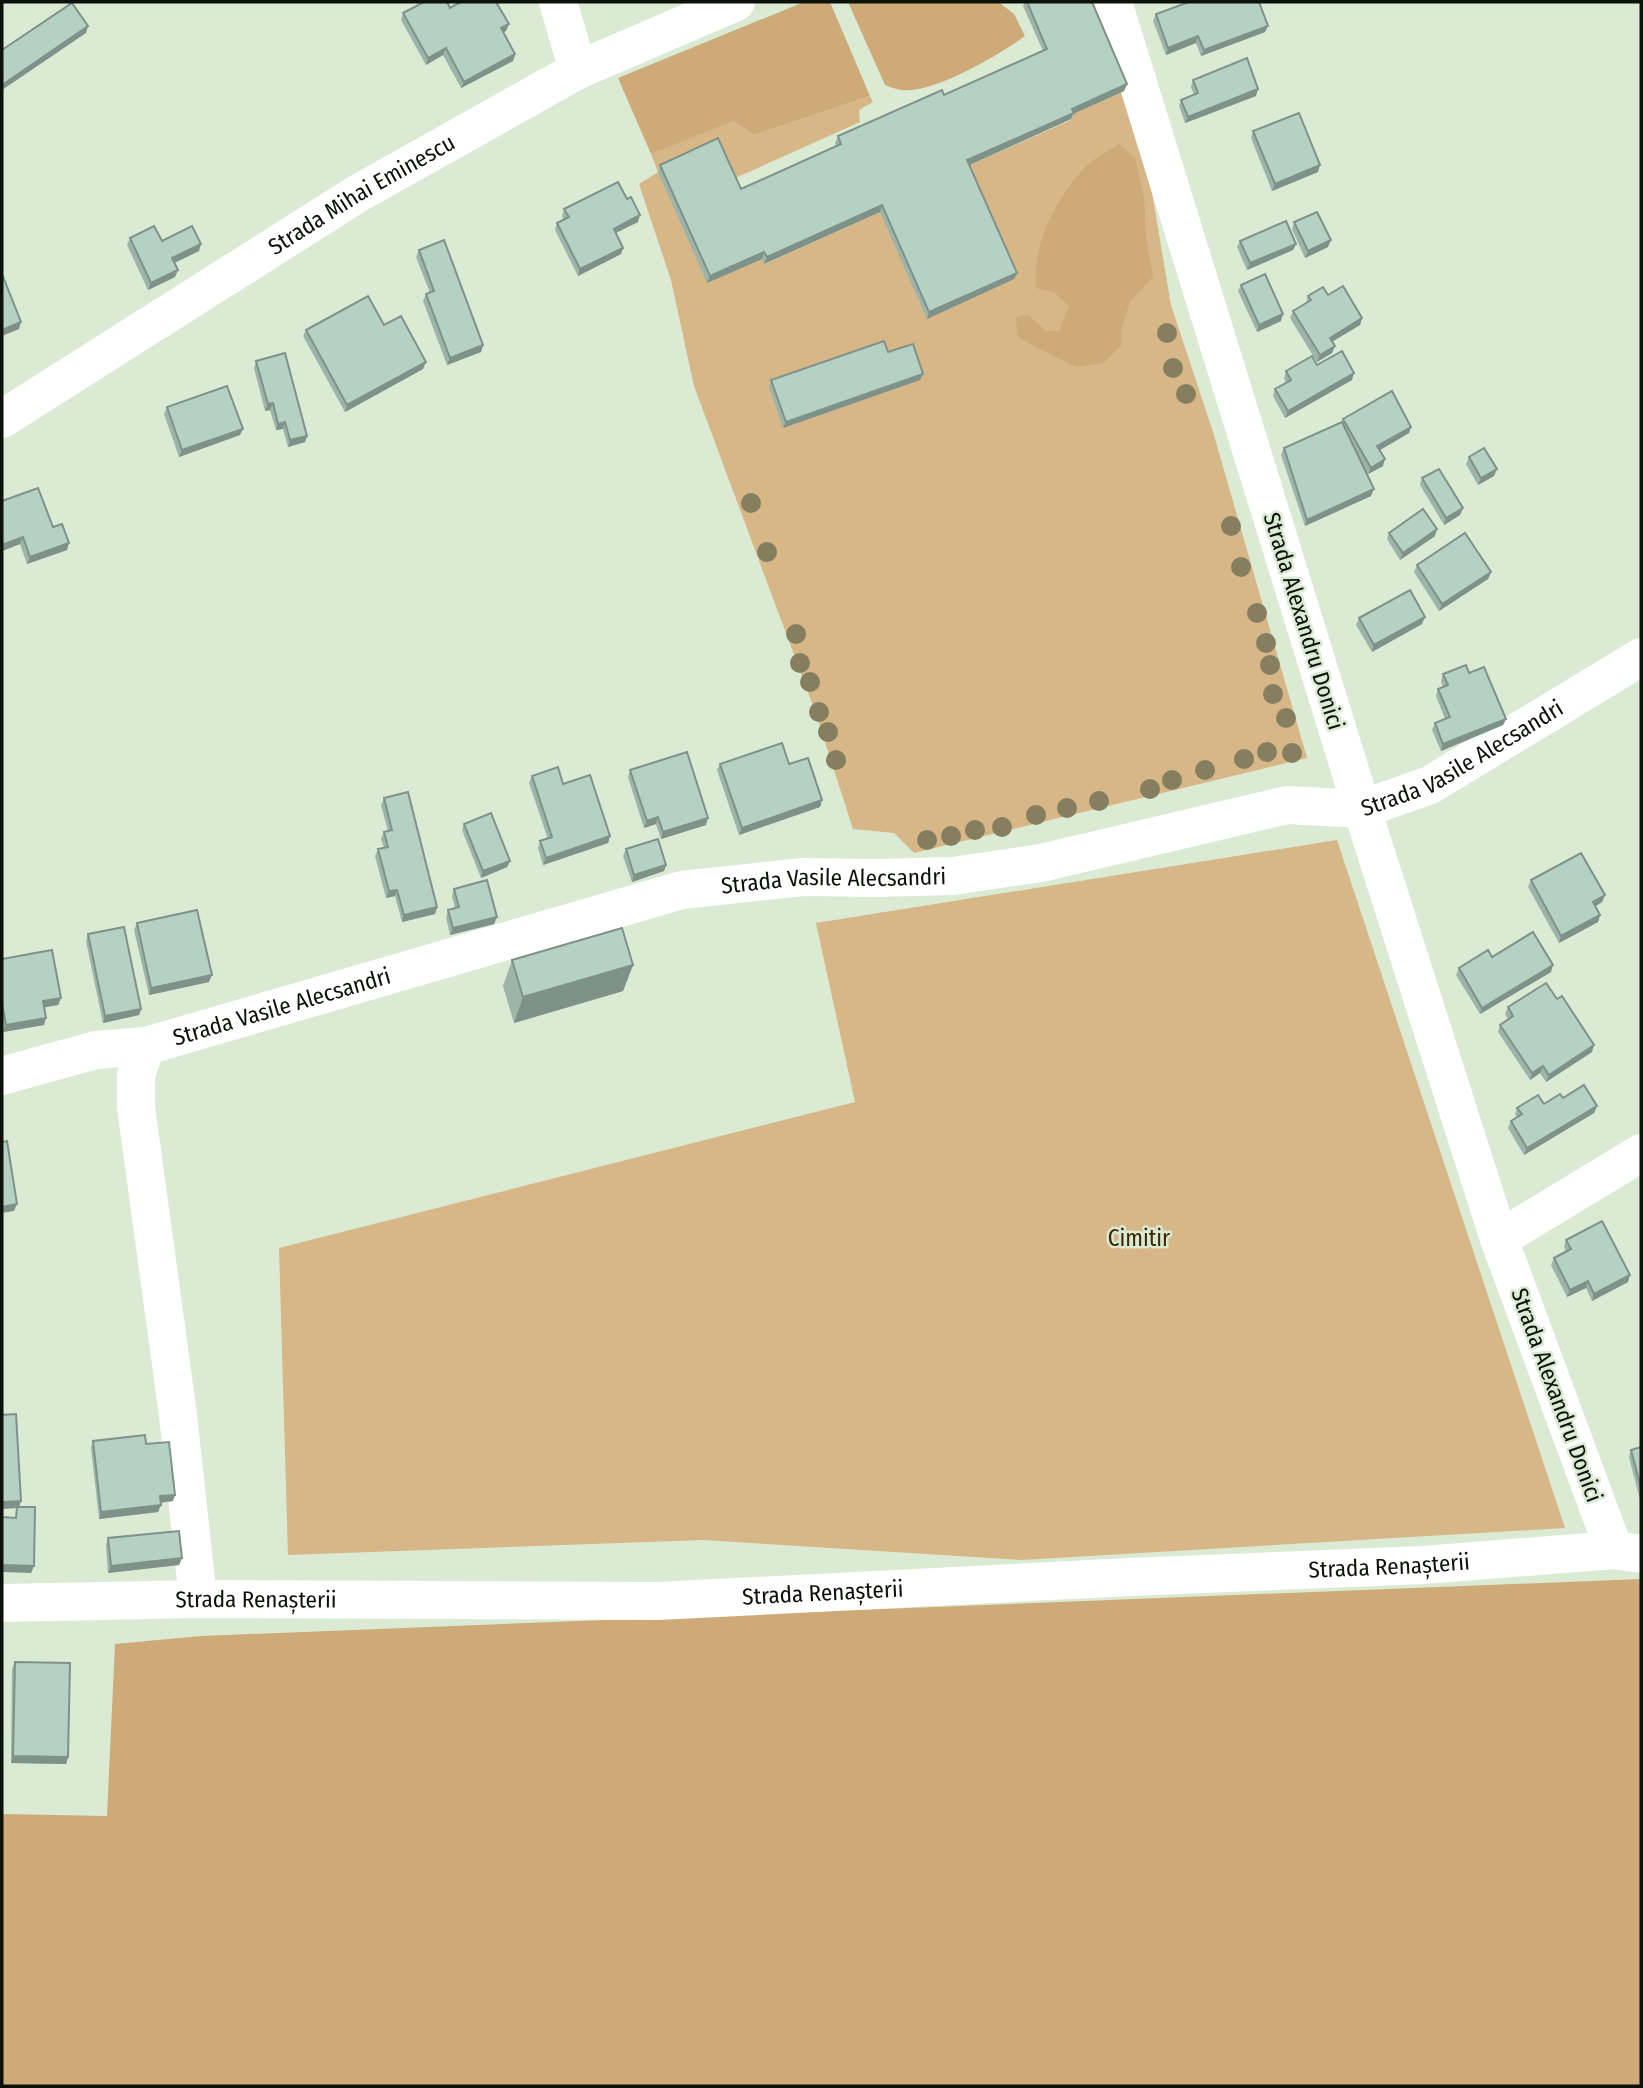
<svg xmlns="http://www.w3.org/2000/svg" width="1643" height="2088" font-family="'Fira Sans Condensed',sans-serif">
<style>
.green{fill:#d7b687}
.forest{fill:#cdaa78}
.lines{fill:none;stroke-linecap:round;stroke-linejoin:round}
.minor{stroke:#fff;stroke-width:38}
.tertiary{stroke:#fff;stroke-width:38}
.tree{fill:#857f5f}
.wall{fill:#9cb4a9}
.shaded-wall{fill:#7f9289}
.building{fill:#b5d1c4;stroke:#7f9289;stroke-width:2}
.labels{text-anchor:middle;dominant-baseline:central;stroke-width:5;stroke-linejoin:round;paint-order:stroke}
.street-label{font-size:23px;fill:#0c120a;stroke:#daead3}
.park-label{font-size:23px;fill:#3f2700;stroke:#daead3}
</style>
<rect width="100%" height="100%" fill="#daead3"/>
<g class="green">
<path d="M 1124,91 L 1151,187 L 1171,305 L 1213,432 L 1307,758 L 914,853 L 894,833 L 853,829 L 815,711 L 694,386 L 671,280 L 639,184 L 658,172 L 651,154 L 724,123 L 733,121 L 754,135 L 870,96 L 873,102 L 859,110 L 860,122 L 731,180 L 765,264 L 880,212 L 965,167 L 1071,120 L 1069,115 Z"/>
<path d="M 1337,840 L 1565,1528 L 1021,1560 L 703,1540 L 288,1555 L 279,1248 L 855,1102 L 816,923 Z"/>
</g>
<g class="forest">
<path d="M 804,2 L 830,2 L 870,96 L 754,135 L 733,121 L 651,154 L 618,78 Z"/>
<path d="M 848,2 L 1002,2 L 1001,4 L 1014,14 L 1025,36 C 999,55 933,94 901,90 C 895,89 890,87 885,85 Z"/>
<path d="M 1119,144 L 1135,158 L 1144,198 L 1146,237 L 1153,277 L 1131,300 L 1122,326 L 1121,346 L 1104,363 L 1076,367 L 1032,345 L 1017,336 L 1016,317 L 1028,315 L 1046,331 L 1059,331 L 1069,306 L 1054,292 L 1036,288 C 1032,244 1055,202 1083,169 C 1092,159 1108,152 1119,144 Z"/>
<path d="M 1641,1579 L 1641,2086 L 2,2086 L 2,1814 L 107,1816 L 115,1644 L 201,1636 Z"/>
</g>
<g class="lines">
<g class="minor">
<path d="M 558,2 L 578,70"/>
<path id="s1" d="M 2,419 L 357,194 L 578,70 L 736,2"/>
<path d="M 146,1046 L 136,1075 L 136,1107 L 178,1415 L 198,1599"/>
<path id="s2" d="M 2,1076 L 96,1050 L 146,1046 L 682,890 L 803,877 L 875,878 L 953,876 L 1041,863 L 1287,805 L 1362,809 L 1430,785 L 1641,657"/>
<path d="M 1499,1239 L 1641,1153"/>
<path id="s3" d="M 2,1603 L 198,1599 L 658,1601 L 1130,1577 L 1423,1565 L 1614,1550 L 1499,1239 L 1362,809 L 1113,2"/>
</g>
<path class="tertiary" d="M 1614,1550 L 1641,1554"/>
</g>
<g class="tree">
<circle cx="1167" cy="333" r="10"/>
<circle cx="1173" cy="368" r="10"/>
<circle cx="1186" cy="394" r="10"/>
<circle cx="751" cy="503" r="10"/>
<circle cx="1231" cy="526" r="10"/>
<circle cx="767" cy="552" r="10"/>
<circle cx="1241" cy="567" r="10"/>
<circle cx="1257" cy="613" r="10"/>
<circle cx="796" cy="634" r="10"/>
<circle cx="1266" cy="643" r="10"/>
<circle cx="800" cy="663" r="10"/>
<circle cx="1270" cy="665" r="10"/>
<circle cx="810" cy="682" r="10"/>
<circle cx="1273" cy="694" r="10"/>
<circle cx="819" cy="712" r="10"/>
<circle cx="1286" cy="718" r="10"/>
<circle cx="828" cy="732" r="10"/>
<circle cx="1267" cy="752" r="10"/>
<circle cx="1292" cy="753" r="10"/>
<circle cx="1244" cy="759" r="10"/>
<circle cx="836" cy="760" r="10"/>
<circle cx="1205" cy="770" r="10"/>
<circle cx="1172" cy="780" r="10"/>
<circle cx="1150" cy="789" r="10"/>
<circle cx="1099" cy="801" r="10"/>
<circle cx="1067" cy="808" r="10"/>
<circle cx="1036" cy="815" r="10"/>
<circle cx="1002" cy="827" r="10"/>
<circle cx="975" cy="830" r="10"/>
<circle cx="951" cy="836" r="10"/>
<circle cx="927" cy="840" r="10"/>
</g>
<g class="wall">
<path d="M 1025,2 L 1092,2 L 1127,84 L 1124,91 L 1073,114 L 1071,119 L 969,165 L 1017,273 L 1014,279 L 927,319 L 880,212 L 764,264 L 762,259 L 707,283 L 658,172 L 660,165 L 741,189 L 836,146 L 835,143 L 838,136 L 944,95 L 1043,51 L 1023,6 Z"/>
<path d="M 1184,2 L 1259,2 L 1268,26 L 1265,32 L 1201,56 L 1196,43 L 1166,55 L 1153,21 L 1156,14 L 1185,4 Z"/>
<path d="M 450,8 L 506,31 L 503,32 L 515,54 L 513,61 L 461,88 L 443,55 L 426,65 L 401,20 L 403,13 Z"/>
<path d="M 1193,80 L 1256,96 L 1185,123 L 1179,106 L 1181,100 L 1194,95 L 1191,87 Z"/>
<path d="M 1253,131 L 1318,172 L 1272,191 L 1251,138 Z"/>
<path d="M 564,209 L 638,222 L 616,233 L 623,248 L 621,254 L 578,276 L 555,230 L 557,223 L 564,220 L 562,216 Z"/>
<path d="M 1294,222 L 1328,247 L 1305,258 L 1292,229 Z"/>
<path d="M 130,238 L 162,241 L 199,251 L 174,263 L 175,277 L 148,290 L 127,245 Z"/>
<path d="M 1240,241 L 1296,244 L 1293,250 L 1247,270 L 1237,247 Z"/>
<path d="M 419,250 L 483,345 L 481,352 L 447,365 L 423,301 L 426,294 L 430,293 L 416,257 Z"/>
<path d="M 1241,285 L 1281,321 L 1257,332 L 1238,291 Z"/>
<path d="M 1328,295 L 1362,318 L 1360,325 L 1332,342 L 1335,346 L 1332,353 L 1317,362 L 1290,318 L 1293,311 L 1306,304 L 1308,296 Z"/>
<path d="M 384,325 L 423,369 L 345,412 L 303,336 L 306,330 Z"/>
<path d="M 888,352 L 923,374 L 920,380 L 783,428 L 769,387 L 771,380 Z"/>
<path d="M 256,361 L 307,436 L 305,442 L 288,447 L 283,429 L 276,430 L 270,410 L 265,411 L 254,368 Z"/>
<path d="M 1286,371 L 1352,380 L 1285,418 L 1273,396 L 1275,389 L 1286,383 L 1284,378 Z"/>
<path d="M 167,407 L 240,435 L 179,457 L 164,414 Z"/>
<path d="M 1343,419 L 1411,427 L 1409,433 L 1380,450 L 1383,466 L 1368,474 L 1359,459 L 1371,496 L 1305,526 L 1281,455 L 1284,448 L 1342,422 Z"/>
<path d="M 1469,457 L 1494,476 L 1478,485 L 1466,464 Z"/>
<path d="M 1422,478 L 1463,508 L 1460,515 L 1444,525 L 1420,485 Z"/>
<path d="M 2,501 L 53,527 L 67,550 L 27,564 L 20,544 L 2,551 Z"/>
<path d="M 1389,533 L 1435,536 L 1400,560 L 1387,539 Z"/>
<path d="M 1417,565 L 1491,572 L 1488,579 L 1439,611 L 1414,572 Z"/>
<path d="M 1359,618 L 1422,624 L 1372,652 L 1356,625 Z"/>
<path d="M 1469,673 L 1506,719 L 1503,725 L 1441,751 L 1432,730 L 1435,723 L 1445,719 L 1436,696 L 1438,689 L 1443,687 L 1441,681 L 1443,674 Z"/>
<path d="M 720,764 L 789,764 L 822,800 L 820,807 L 739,835 L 717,770 Z"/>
<path d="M 630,770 L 706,825 L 661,839 L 656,824 L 644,828 L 628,777 Z"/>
<path d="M 532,776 L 563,784 L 610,836 L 608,843 L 543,865 L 538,848 L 540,841 L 548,839 L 529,783 Z"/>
<path d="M 384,798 L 437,907 L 435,914 L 402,922 L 395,896 L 386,898 L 375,856 L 378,849 L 384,848 L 381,839 L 384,832 L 388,831 L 381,805 Z"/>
<path d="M 464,824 L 510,861 L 507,867 L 481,878 L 462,830 Z"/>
<path d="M 626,849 L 666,865 L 664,871 L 632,882 L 623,856 Z"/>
<path d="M 1531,880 L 1605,895 L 1602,902 L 1596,906 L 1600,915 L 1598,922 L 1559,943 L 1528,887 Z"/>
<path d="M 454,889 L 494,924 L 450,935 L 446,917 L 448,910 L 455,908 L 452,896 Z"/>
<path d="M 137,923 L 209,982 L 149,995 L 134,930 Z"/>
<path d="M 88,934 L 141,1009 L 139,1015 L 103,1023 L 86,941 Z"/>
<path d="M 1492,957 L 1551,972 L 1480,1014 L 1456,975 L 1459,968 Z"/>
<path d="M 2,959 L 61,998 L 58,1005 L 44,1007 L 44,1025 L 3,1032 L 2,1025 Z"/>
<path d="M 512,960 L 633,965 L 623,991 L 514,1023 L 503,986 Z"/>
<path d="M 1508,1007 L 1592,1052 L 1546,1082 L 1540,1073 L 1530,1080 L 1498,1032 L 1500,1025 L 1508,1019 L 1505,1014 Z"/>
<path d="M 1563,1098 L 1597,1106 L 1594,1113 L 1524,1155 L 1508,1128 L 1511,1121 L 1517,1117 L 1515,1114 L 1517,1108 L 1544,1104 Z"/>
<path d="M 1566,1240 L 1628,1282 L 1592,1301 L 1586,1288 L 1567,1297 L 1551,1265 L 1554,1258 L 1566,1252 L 1564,1247 Z"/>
<path d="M 93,1441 L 146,1444 L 173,1501 L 160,1503 L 158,1512 L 99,1519 L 91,1448 Z"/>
<path d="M 1641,1447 L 1641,1504 L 1629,1457 L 1631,1450 Z"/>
<path d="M 108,1538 L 182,1558 L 179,1565 L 108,1573 L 106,1545 Z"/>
<path d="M 15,1662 L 68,1757 L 66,1764 L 11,1763 L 12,1669 Z"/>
</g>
<g class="shaded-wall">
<path d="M 509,24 L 506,31 L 498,35 L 501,28 Z"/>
<path d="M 88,26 L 86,33 L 2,90 L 2,85 Z"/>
<path d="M 1268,26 L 1265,32 L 1201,56 L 1204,50 Z"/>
<path d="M 1198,36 L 1196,43 L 1166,55 L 1168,48 Z"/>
<path d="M 446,48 L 443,55 L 426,65 L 428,58 Z"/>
<path d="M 515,54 L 513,61 L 461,88 L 464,82 Z"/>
<path d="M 1127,84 L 1124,91 L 1073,114 L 1071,119 L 965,167 L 967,160 L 1072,109 Z"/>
<path d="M 1258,89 L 1256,96 L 1185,123 L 1188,117 Z"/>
<path d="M 1320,165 L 1318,172 L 1272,191 L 1275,184 Z"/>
<path d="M 882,205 L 880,212 L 764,264 L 767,257 Z"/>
<path d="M 640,215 L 638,222 L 611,235 L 614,229 Z"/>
<path d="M 1331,240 L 1328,247 L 1305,258 L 1308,251 Z"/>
<path d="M 201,244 L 199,251 L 170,265 L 172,258 Z"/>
<path d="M 1296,244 L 1293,250 L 1247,270 L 1250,263 Z"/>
<path d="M 623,248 L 621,254 L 578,276 L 580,269 Z"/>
<path d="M 764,252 L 762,259 L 707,283 L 710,276 Z"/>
<path d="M 178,270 L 175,277 L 148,290 L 151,283 Z"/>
<path d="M 1017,273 L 1014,279 L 927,319 L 929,312 Z"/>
<path d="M 1283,314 L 1281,321 L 1257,332 L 1259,325 Z"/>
<path d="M 1362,318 L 1360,325 L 1328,344 L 1330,338 Z"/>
<path d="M 21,322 L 19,329 L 2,336 L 2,330 Z"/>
<path d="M 483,345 L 481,352 L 447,365 L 450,358 Z"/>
<path d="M 1335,346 L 1332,353 L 1317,362 L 1320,355 Z"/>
<path d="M 426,362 L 423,369 L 345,412 L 347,405 Z"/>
<path d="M 1354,373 L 1352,380 L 1285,418 L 1288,411 Z"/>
<path d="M 923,374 L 920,380 L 783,428 L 786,422 Z"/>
<path d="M 273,403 L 270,410 L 265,411 L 268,404 Z"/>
<path d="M 285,422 L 283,429 L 276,430 L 278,424 Z"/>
<path d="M 1411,427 L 1409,433 L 1375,453 L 1377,446 Z"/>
<path d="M 243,429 L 240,435 L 179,457 L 182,450 Z"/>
<path d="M 307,436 L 305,442 L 288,447 L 290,440 Z"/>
<path d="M 1385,459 L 1383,466 L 1368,474 L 1371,468 Z"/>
<path d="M 1497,469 L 1494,476 L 1478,485 L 1481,478 Z"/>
<path d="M 1374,489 L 1371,496 L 1305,526 L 1307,520 Z"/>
<path d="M 1463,508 L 1460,515 L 1444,525 L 1446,518 Z"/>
<path d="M 1437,529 L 1435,536 L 1400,560 L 1403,553 Z"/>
<path d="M 23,537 L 20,544 L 2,551 L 2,545 Z"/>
<path d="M 69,543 L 67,550 L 27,564 L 30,557 Z"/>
<path d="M 1491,572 L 1488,579 L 1439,611 L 1442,604 Z"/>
<path d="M 1425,617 L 1422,624 L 1372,652 L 1374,645 Z"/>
<path d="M 1506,719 L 1503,725 L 1441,751 L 1443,744 Z"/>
<path d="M 822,800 L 820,807 L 739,835 L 742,828 Z"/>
<path d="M 658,817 L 656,824 L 644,828 L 647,821 Z"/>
<path d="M 708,818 L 706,825 L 661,839 L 663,832 Z"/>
<path d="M 610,836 L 608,843 L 543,865 L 546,858 Z"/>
<path d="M 510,861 L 507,867 L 481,878 L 483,871 Z"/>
<path d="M 666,865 L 664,871 L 632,882 L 634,875 Z"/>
<path d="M 397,890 L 395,896 L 386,898 L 389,891 Z"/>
<path d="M 1605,895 L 1602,902 L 1591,909 L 1593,902 Z"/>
<path d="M 437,907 L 435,914 L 402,922 L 404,915 Z"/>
<path d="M 1600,915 L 1598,922 L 1559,943 L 1561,936 Z"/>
<path d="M 497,917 L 494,924 L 450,935 L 453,928 Z"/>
<path d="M 633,965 L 623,991 L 514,1023 L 523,997 Z"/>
<path d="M 1553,965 L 1551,972 L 1480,1014 L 1482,1008 Z"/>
<path d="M 212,975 L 209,982 L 149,995 L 151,988 Z"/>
<path d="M 61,998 L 58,1005 L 41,1008 L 43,1001 Z"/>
<path d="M 141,1009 L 139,1015 L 103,1023 L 105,1016 Z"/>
<path d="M 46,1018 L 44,1025 L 3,1032 L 6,1025 Z"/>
<path d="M 1594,1045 L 1592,1052 L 1546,1082 L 1549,1075 Z"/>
<path d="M 1543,1066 L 1540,1073 L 1530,1080 L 1532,1073 Z"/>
<path d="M 1597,1106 L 1594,1113 L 1524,1155 L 1527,1148 Z"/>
<path d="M 17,1204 L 14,1211 L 2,1213 L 2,1207 Z"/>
<path d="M 1630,1275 L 1628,1282 L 1592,1301 L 1594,1294 Z"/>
<path d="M 1588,1281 L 1586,1288 L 1567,1297 L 1570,1290 Z"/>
<path d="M 175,1495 L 173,1501 L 157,1503 L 160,1496 Z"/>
<path d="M 21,1501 L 19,1508 L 2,1509 L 2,1502 Z"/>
<path d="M 161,1505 L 158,1512 L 99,1519 L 101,1512 Z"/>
<path d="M 182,1558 L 179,1565 L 108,1573 L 111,1566 Z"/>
<path d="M 2,1565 L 34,1566 L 31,1573 L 2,1572 Z"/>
<path d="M 13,1756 L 68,1757 L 66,1764 L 11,1763 Z"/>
</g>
<g class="building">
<path d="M 424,2 L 447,2 L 450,8 L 461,2 L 496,2 L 509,24 L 501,28 L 515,54 L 464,82 L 446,48 L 428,58 L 403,13 Z"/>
<path d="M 1027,2 L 1092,2 L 1127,84 L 1072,109 L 1074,113 L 967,160 L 1017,273 L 929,312 L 882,205 L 767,257 L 764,252 L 710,276 L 660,165 L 718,138 L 741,189 L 841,144 L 838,136 L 942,90 L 944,95 L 1047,49 Z"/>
<path d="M 1189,2 L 1259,2 L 1268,26 L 1204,50 L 1198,36 L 1168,48 L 1156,14 Z"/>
<path d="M 72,3 L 88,26 L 2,85 L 2,50 Z"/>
<path d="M 1247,58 L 1258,89 L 1188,117 L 1181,100 L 1198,93 L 1193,80 Z"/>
<path d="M 1299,113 L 1320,165 L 1275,184 L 1253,131 Z"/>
<path d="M 618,182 L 627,199 L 631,197 L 640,215 L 614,229 L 623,248 L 580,269 L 557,223 L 569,217 L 564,209 Z"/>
<path d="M 1317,212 L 1331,240 L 1308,251 L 1294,222 Z"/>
<path d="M 1286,221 L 1296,244 L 1250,263 L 1240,241 Z"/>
<path d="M 154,226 L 162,241 L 192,226 L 201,244 L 172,258 L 178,270 L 151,283 L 130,238 Z"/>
<path d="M 444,240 L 483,345 L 450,358 L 426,294 L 434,291 L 419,250 Z"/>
<path d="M 2,274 L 21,322 L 2,330 Z"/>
<path d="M 1265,274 L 1283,314 L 1259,325 L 1241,285 Z"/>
<path d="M 1343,286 L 1362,318 L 1330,338 L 1335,346 L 1320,355 L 1293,311 L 1311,300 L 1308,296 L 1323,287 L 1328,295 Z"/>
<path d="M 368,296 L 384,325 L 401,316 L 426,362 L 347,405 L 306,330 Z"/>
<path d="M 884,341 L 888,352 L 913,344 L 923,374 L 786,422 L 771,380 Z"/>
<path d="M 1342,351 L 1354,373 L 1288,411 L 1275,389 L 1291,380 L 1286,371 L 1312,356 L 1317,365 Z"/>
<path d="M 285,353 L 307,436 L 290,440 L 285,422 L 278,424 L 273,403 L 268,404 L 256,361 Z"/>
<path d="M 227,386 L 243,429 L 182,450 L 167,407 Z"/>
<path d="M 1392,391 L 1411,427 L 1377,446 L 1385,459 L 1371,468 L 1343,419 Z"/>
<path d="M 1342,422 L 1374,489 L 1307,520 L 1284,448 Z"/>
<path d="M 1484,448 L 1497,469 L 1481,478 L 1469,457 Z"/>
<path d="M 1439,469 L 1463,508 L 1446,518 L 1422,478 Z"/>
<path d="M 38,488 L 53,527 L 62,524 L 69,543 L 30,557 L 23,537 L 2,545 L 2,501 Z"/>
<path d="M 1423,509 L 1437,529 L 1403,553 L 1389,533 Z"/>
<path d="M 1465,533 L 1491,572 L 1442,604 L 1417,565 Z"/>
<path d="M 1410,590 L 1425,617 L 1374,645 L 1359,618 Z"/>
<path d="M 1466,665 L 1469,673 L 1484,667 L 1506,719 L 1443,744 L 1435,723 L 1450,717 L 1438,689 L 1448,685 L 1443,674 Z"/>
<path d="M 782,743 L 789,764 L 808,758 L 822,800 L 742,828 L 720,764 Z"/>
<path d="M 687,752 L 708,818 L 663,832 L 658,817 L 647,821 L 630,770 Z"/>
<path d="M 558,767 L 563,784 L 590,775 L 610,836 L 546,858 L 540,841 L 552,837 L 532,776 Z"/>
<path d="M 408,792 L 437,907 L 404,915 L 397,890 L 389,891 L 378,849 L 388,847 L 384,832 L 392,830 L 384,798 Z"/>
<path d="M 491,813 L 510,861 L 483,871 L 464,824 Z"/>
<path d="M 658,839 L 666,865 L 634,875 L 626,849 Z"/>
<path d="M 1581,853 L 1605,895 L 1593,902 L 1600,915 L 1561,936 L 1531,880 Z"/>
<path d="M 487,880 L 497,917 L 453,928 L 448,910 L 459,907 L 454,889 Z"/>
<path d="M 197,910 L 212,975 L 151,988 L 137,923 Z"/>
<path d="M 124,927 L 141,1009 L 105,1016 L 88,934 Z"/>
<path d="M 622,928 L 633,965 L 523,997 L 512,960 Z"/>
<path d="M 1533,932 L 1553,965 L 1482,1008 L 1459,968 L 1488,950 L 1492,957 Z"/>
<path d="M 52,950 L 61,998 L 43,1001 L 46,1018 L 6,1025 L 2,1003 L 2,959 Z"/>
<path d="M 1546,983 L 1557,999 L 1562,996 L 1594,1045 L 1549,1075 L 1543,1066 L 1532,1073 L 1500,1025 L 1513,1016 L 1508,1007 Z"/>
<path d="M 1584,1085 L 1597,1106 L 1527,1148 L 1511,1121 L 1522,1114 L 1517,1108 L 1538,1095 L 1544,1104 L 1560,1094 L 1563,1098 Z"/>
<path d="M 7,1141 L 17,1204 L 2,1207 L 2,1142 Z"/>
<path d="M 1602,1221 L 1630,1275 L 1594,1294 L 1588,1281 L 1570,1290 L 1554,1258 L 1571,1249 L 1566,1240 Z"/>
<path d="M 16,1414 L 21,1501 L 2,1502 L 2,1415 Z"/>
<path d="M 145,1435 L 146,1444 L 169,1442 L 175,1495 L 160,1496 L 161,1505 L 101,1512 L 93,1441 Z"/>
<path d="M 1641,1447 L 1641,1488 L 1631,1450 Z"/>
<path d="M 17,1507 L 35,1507 L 34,1566 L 2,1565 L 2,1517 L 16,1518 Z"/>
<path d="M 179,1531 L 182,1558 L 111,1566 L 108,1538 Z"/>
<path d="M 15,1662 L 70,1663 L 68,1757 L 13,1756 Z"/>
</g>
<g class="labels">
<g class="street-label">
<text stroke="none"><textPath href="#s1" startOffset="424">Strada Mihai Eminescu</textPath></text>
<text transform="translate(1304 621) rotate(73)">Strada Alexandru Donici</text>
<text stroke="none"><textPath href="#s2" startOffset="1507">Strada Vasile Alecsandri</textPath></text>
<text stroke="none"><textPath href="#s2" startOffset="858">Strada Vasile Alecsandri</textPath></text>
<text stroke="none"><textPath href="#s2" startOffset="289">Strada Vasile Alecsandri</textPath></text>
<text transform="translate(1557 1395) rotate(70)">Strada Alexandru Donici</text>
<text stroke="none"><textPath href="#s3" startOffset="1388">Strada Renașterii</textPath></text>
<text stroke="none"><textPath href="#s3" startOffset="821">Strada Renașterii</textPath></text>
<text stroke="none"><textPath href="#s3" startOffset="254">Strada Renașterii</textPath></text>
</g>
<g class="park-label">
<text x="1139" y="1238">Cimitir</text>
</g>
</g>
<rect width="1643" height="2088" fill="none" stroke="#0c120a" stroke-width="7"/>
</svg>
